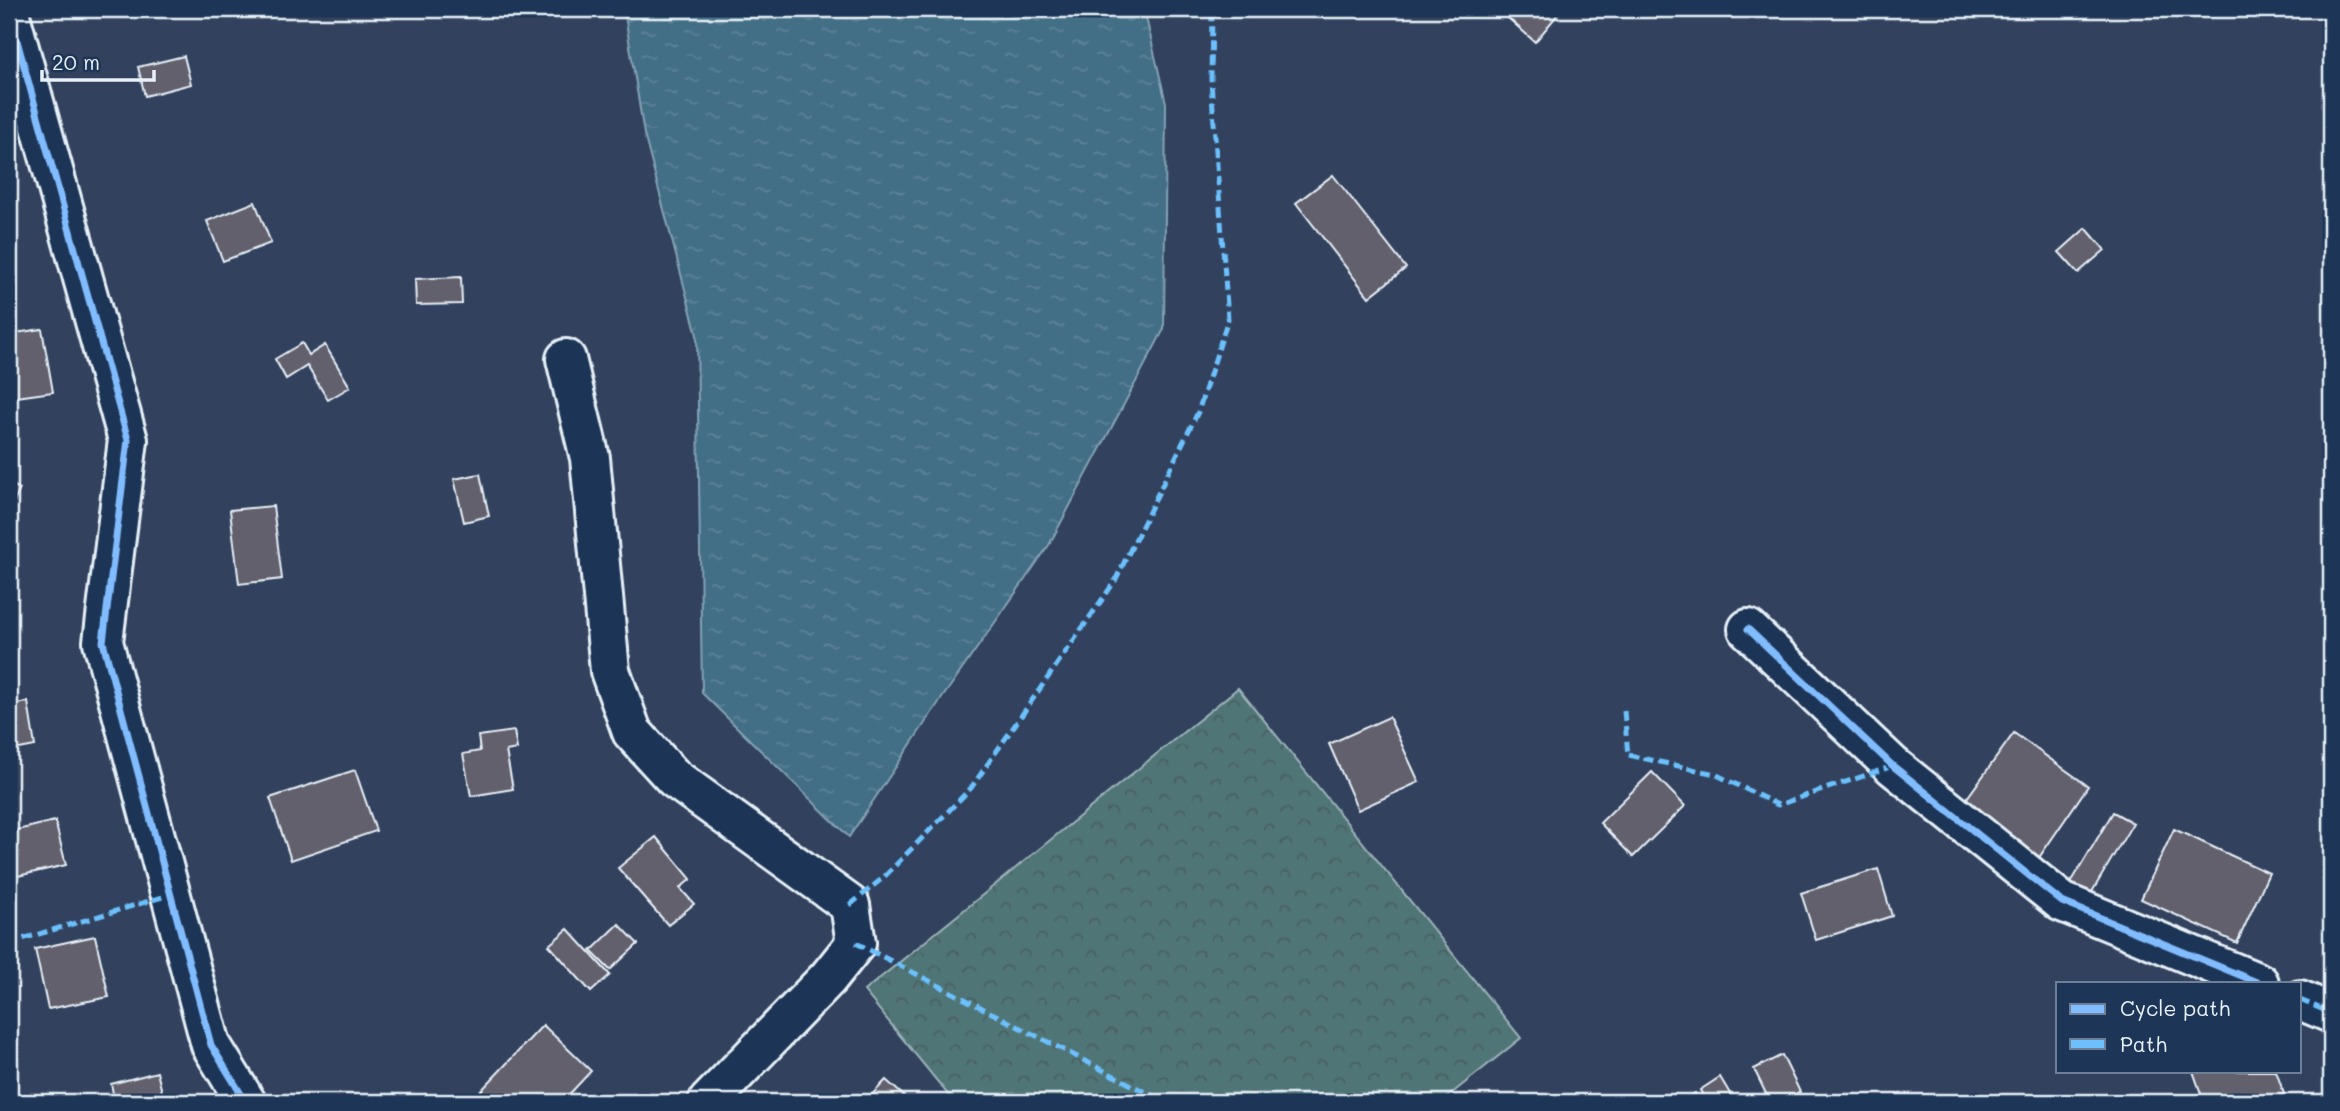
<svg xmlns="http://www.w3.org/2000/svg" width="2340" height="1111" font-family="Mali,sans-serif">
<style>
.forest{fill:url(#forest-crowns);stroke:#9cb3b8;stroke-width:2}
.water{fill:url(#water-ripples);stroke:#84a2b4;stroke-width:2}
.building{fill:#63606e;stroke:#e8f1f8;stroke-width:2}
.lines{fill:none;stroke-linecap:round;stroke-linejoin:round}
.minor-casing{stroke:#e8f1f8;stroke-width:44}
.minor{stroke:#1d3557;stroke-width:38}
.quiet{stroke:#6cc0fc;stroke-width:5;stroke-dasharray:10 5;stroke-linecap:butt}
.cycleway-casing{stroke:#1d3557;stroke-width:11}
.cycleway{stroke:#80bcff;stroke-width:7}
</style>
<defs>
<pattern id="forest-crowns" width="20" height="18" patternUnits="userSpaceOnUse" patternTransform="scale(1.75)"><rect width="20" height="18" fill="#507577"/><path d="M2 6a3 3 0 1 1 6 0M12 15a3 3 0 1 1 6 0" fill="none" stroke="#4b5e60"/></pattern>
<pattern id="water-ripples" width="26" height="14" patternUnits="userSpaceOnUse" patternTransform="scale(1.75)"><rect width="26" height="14" fill="#426e86"/><path d="M2 4q2-2 4 0t4 0M15 11q2-2 4 0t4 0" fill="none" stroke="#5d8398"/></pattern>
</defs>
<rect width="100%" height="100%" fill="#32425e"/>
<filter id="ink" filterUnits="userSpaceOnUse"><feTurbulence type="fractalNoise" baseFrequency=".0143" numOctaves="2"/><feDisplacementMap in="SourceGraphic" scale="14" xChannelSelector="R" yChannelSelector="G"/><feConvolveMatrix kernelMatrix="1 2 1 2 8 2 1 2 1" color-interpolation-filters="sRGB"/></filter>
<g filter="url(#ink)">
<path class="forest" d="M 1238,688 L 1521,1038 L 1441,1102 L 954,1102 L 864,991 Z"/>
<path class="water" d="M 624,9 L 1144,9 L 1166,103 L 1164,329 L 1049,545 L 933,711 L 849,837 L 702,693 L 697,335 L 644,134 Z"/>
<g class="building">
<path d="M 1498,9 L 1554,9 L 1559,13 L 1535,42 Z"/>
<path d="M 184,56 L 191,84 L 145,96 L 138,67 Z"/>
<path d="M 1333,175 L 1406,268 L 1369,297 L 1296,203 Z"/>
<path d="M 255,202 L 271,243 L 223,261 L 207,221 Z"/>
<path d="M 2086,228 L 2105,250 L 2078,273 L 2059,252 Z"/>
<path d="M 461,277 L 462,304 L 416,305 L 415,279 Z"/>
<path d="M 42,329 L 53,392 L 9,398 L 9,334 Z"/>
<path d="M 302,343 L 309,355 L 325,345 L 350,387 L 328,400 L 307,366 L 286,379 L 275,359 Z"/>
<path d="M 480,474 L 489,516 L 464,522 L 454,479 Z"/>
<path d="M 9,483 L 20,489 L 9,513 Z"/>
<path d="M 273,506 L 282,579 L 239,584 L 230,510 Z"/>
<path d="M 28,702 L 35,746 L 9,751 L 9,705 Z"/>
<path d="M 1389,717 L 1419,782 L 1358,810 L 1329,744 Z"/>
<path d="M 514,731 L 517,749 L 506,751 L 513,789 L 471,796 L 463,754 L 480,751 L 478,736 Z"/>
<path d="M 2014,733 L 2088,786 L 2038,859 L 1962,805 Z"/>
<path d="M 355,770 L 376,831 L 291,860 L 270,798 Z"/>
<path d="M 1652,772 L 1685,806 L 1633,857 L 1600,823 Z"/>
<path d="M 2113,812 L 2133,823 L 2089,897 L 2069,886 Z"/>
<path d="M 55,821 L 66,865 L 9,878 L 9,832 Z"/>
<path d="M 2174,829 L 2269,873 L 2237,943 L 2141,899 Z"/>
<path d="M 656,837 L 691,879 L 680,888 L 694,904 L 668,925 L 618,868 Z"/>
<path d="M 1878,869 L 1892,916 L 1816,940 L 1801,893 Z"/>
<path d="M 619,924 L 638,944 L 610,970 L 591,951 Z"/>
<path d="M 568,929 L 610,975 L 591,992 L 549,945 Z"/>
<path d="M 95,936 L 109,997 L 48,1009 L 35,949 Z"/>
<path d="M 543,1025 L 591,1071 L 562,1102 L 485,1102 L 477,1095 Z"/>
<path d="M 1782,1055 L 1800,1092 L 1776,1102 L 1770,1102 L 1754,1069 Z"/>
<path d="M 2193,1071 L 2276,1071 L 2284,1094 L 2260,1102 L 2204,1102 Z"/>
<path d="M 157,1072 L 164,1100 L 153,1102 L 115,1102 L 111,1084 Z"/>
<path d="M 1720,1077 L 1735,1102 L 1707,1102 L 1700,1090 Z"/>
<path d="M 886,1080 L 905,1097 L 900,1102 L 865,1102 Z"/>
<path d="M 1695,1093 L 1700,1102 L 1677,1102 Z"/>
</g>
<g class="lines">
<g class="minor-casing">
<g id="minor">
<path d="M 9,12 L 128,440 L 103,642 L 211,1045 L 246,1102"/>
<path d="M 566,359 L 590,458 L 610,671 L 632,732 L 674,778 L 850,905 L 856,943 L 828,978 L 708,1102"/>
<path d="M 1748,629 L 1893,766 L 2062,902 L 2259,983"/>
<path d="M 2300,1000 L 2331,1013"/>
</g>
</g>
<use href="#minor" class="minor"/>
<g class="quiet">
<path d="M 1624,711 L 1628,755 L 1715,774 L 1778,805 L 1893,766"/>
<path d="M 850,905 L 884,877 L 971,788 L 1115,581 L 1198,412 L 1228,319 L 1211,81 L 1212,9"/>
<path d="M 9,943 L 169,895"/>
<path d="M 856,943 L 1157,1098 L 1183,1102"/>
<path d="M 2300,1000 L 2331,1013"/>
</g>
<g class="cycleway-casing">
<g id="cycleway">
<path d="M 9,12 L 128,440 L 103,642 L 211,1045 L 246,1102"/>
<path d="M 1748,629 L 1893,766 L 2062,902 L 2259,983"/>
</g>
</g>
<use href="#cycleway" class="cycleway"/>
</g>
</g>
<rect width="2340" height="1111" fill="none" stroke="#1d3557" stroke-width="35"/>
<rect x="18" y="18" width="2305" height="1076" fill="none" stroke="#e8f1f8" stroke-width="2.5" filter="url(#ink)"/>
<rect x="2056" y="982" width="245" height="91" fill="#1d3557" stroke="#6e8097" stroke-width="2"/>
<rect x="2070" y="1004" width="35" height="10" fill="#80bcff" stroke="#6e8097" stroke-width="2"/>
<text x="2120" y="1016" font-size="21" fill="#e8f1f8">Cycle path</text>
<rect x="2070" y="1039" width="35" height="10" fill="#6cc0fc" stroke="#6e8097" stroke-width="2"/>
<text x="2120" y="1052" font-size="21" fill="#e8f1f8">Path</text>
<path d="M42 70v10h112v-10" fill="none" stroke="#e8f1f8" stroke-width="3.5"/>
<text x="52" y="70" font-size="21" fill="#e8f1f8" stroke="#1d3557" stroke-width="5" paint-order="stroke">20 m</text>
</svg>
